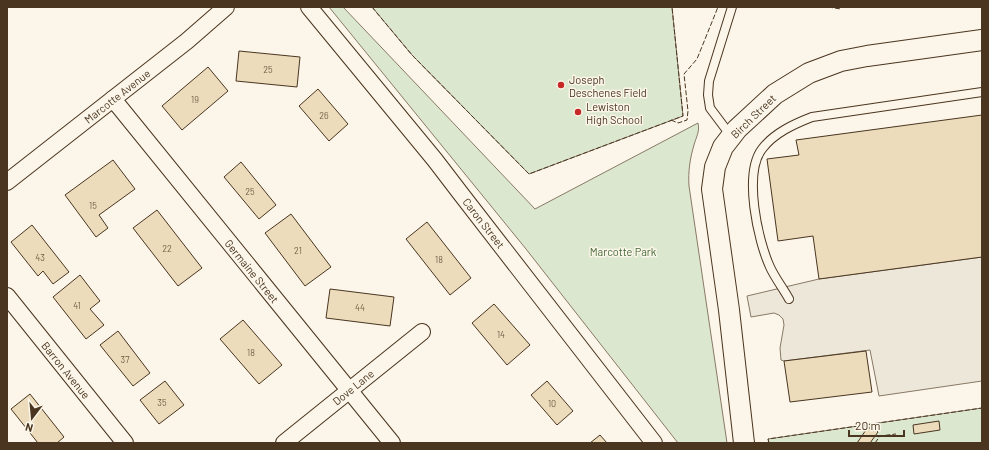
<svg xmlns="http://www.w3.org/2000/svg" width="989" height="450" font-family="Barlow,sans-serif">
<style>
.green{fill:#dce7d0;stroke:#887966}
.parking{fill:#ede7d9;stroke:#887966}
.building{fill:#ecdcbc;stroke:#4a3520}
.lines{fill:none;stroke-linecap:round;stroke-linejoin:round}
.service-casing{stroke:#4a3520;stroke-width:10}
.minor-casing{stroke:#4a3520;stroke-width:18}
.tertiary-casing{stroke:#4a3520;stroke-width:22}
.service{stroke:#fbf6e9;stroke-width:8}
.minor{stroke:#fbf6e9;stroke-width:16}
.tertiary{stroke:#fbf6e9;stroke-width:20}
.fence{stroke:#4a3520;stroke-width:1;stroke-dasharray:5 2;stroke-linecap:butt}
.poi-dot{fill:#c62828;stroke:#fbf6e9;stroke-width:1.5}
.labels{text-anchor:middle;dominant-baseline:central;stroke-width:3;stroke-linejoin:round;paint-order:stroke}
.number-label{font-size:9px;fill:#725f47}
.poi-label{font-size:11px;fill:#4a3520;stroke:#fbf6e9;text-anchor:start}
.street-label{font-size:11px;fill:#4a3520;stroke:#fbf6e9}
.park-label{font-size:11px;fill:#436837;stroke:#fbf6e9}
</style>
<rect width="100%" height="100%" fill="#fbf6e9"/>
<g class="green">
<path d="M 329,7 L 343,7 L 535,209 L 698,123 C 700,132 696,137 694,145 C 690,158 688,172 689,186 L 727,443 L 678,443 L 526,249 Z"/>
<path d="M 372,7 L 672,7 L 683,116 L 529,174 L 412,55 Z"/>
<path d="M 982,408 L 982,443 L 769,443 L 768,439 Z"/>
</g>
<path class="parking" d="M 982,257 L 982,381 L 879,396 L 870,350 L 784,361 L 781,360 L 780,348 L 784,325 L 783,319 L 779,315 L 774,313 L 751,317 L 747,296 L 819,279 Z"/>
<g class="building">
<path d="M 239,51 L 300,57 L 297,87 L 236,81 Z"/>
<path d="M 208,67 L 228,91 L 182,130 L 162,106 Z"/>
<path d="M 318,89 L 348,124 L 329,141 L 299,106 Z"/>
<path d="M 982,115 L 982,257 L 819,279 L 813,236 L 778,241 L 767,159 L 799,155 L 796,140 Z"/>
<path d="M 113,160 L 135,189 L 99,215 L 108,228 L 96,237 L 65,195 Z"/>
<path d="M 241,162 L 276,205 L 259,219 L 224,177 Z"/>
<path d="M 157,210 L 202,268 L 178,286 L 133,228 Z"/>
<path d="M 291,214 L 331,267 L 305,286 L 265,233 Z"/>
<path d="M 427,222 L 471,278 L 450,295 L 406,239 Z"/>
<path d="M 32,225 L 69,272 L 53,284 L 43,271 L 38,276 L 11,242 Z"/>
<path d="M 80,275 L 100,301 L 90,309 L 104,325 L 86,339 L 53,297 Z"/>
<path d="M 330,289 L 394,297 L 390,326 L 326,318 Z"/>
<path d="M 494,304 L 530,345 L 507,365 L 472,323 Z"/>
<path d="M 243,320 L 282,365 L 259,384 L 220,339 Z"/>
<path d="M 118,331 L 150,373 L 133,386 L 100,345 Z"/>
<path d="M 866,351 L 872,392 L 790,402 L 784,361 Z"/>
<path d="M 165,381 L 184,405 L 159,424 L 140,400 Z"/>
<path d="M 547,381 L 573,411 L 557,425 L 531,395 Z"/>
<path d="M 30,394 L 64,437 L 57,443 L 38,443 L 11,409 Z"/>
<path d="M 939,421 L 940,430 L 914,434 L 913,425 Z"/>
<path d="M 868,427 L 874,431 L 875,429 L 878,432 L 870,443 L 857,443 Z"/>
<path d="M 600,435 L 607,443 L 590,443 Z"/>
</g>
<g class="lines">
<g class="service-casing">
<g id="service">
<path d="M 731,136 L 710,108 L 708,95 L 709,81 L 732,7"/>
<path d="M 789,299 C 783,288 775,278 770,267 C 758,241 743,174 762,149 C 774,133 794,124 812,117 L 982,92"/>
</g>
</g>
<g class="minor-casing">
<g id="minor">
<path d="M 309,7 L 435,160 L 461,194 L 654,443"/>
<path d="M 113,99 L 392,443"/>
<path d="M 7,182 L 187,41 L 226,7"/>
<path d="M 7,296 L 125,443"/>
<path d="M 284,443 L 422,332"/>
</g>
</g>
<g class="tertiary-casing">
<path id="tertiary" d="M 744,443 L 729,310 L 712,189 L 715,167 L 723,147 L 737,129 L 775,94 L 809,73 L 841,61 L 867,56 L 982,40"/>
</g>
<use href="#service" class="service"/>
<use href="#minor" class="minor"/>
<use href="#tertiary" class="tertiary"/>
<g class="fence">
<path d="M 372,7 L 412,55 L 529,174 L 683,116 L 672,7"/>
<path d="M 828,7 L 841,9"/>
<path d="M 671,120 L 678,123 L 687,120 L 688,111 L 684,74 L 697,59 L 718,7"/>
<path d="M 769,443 L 768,439 L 982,408"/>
<path d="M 875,443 L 880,436 L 896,434"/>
</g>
</g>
<g class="poi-dot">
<circle cx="561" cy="85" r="4"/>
<circle cx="578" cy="112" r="4"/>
</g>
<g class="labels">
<g class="number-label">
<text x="268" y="69">25</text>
<text x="195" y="99">19</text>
<text x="324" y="115">26</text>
<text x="250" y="191">25</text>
<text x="93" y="205">15</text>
<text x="167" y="248">22</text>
<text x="298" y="250">21</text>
<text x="40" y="257">43</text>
<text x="439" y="259">18</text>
<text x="77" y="305">41</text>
<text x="360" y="307">44</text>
<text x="501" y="334">14</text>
<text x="251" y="352">18</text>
<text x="125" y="359">37</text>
<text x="162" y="402">35</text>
<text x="552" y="403">10</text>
</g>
<g class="poi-label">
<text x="569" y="79">Joseph<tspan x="569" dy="13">Deschenes Field</tspan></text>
<text x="586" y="106">Lewiston<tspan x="586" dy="13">High School</tspan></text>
</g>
<g class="street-label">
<text transform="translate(117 96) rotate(-38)">Marcotte Avenue</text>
<text transform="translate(753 116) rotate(-44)">Birch Street</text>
<text transform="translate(484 223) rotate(52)">Caron Street</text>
<text transform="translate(252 271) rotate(51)">Germaine Street</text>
<text transform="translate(66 370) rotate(51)">Barron Avenue</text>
<text transform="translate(353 387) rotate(-39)">Dove Lane</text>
</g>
<g class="park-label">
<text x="623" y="251">Marcotte Park</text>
</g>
</g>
<rect width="989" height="450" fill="none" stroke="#4a3520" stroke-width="16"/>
<g transform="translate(32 418) rotate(196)" stroke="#fbf6e9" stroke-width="3" paint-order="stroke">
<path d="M0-3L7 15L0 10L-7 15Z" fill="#4a3520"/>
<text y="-6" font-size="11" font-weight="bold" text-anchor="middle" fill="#4a3520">N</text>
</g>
<path d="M849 430v6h55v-6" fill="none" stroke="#4a3520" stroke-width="2"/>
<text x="855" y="430" font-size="12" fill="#4a3520" stroke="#fbf6e9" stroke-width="3" paint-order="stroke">20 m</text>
</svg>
